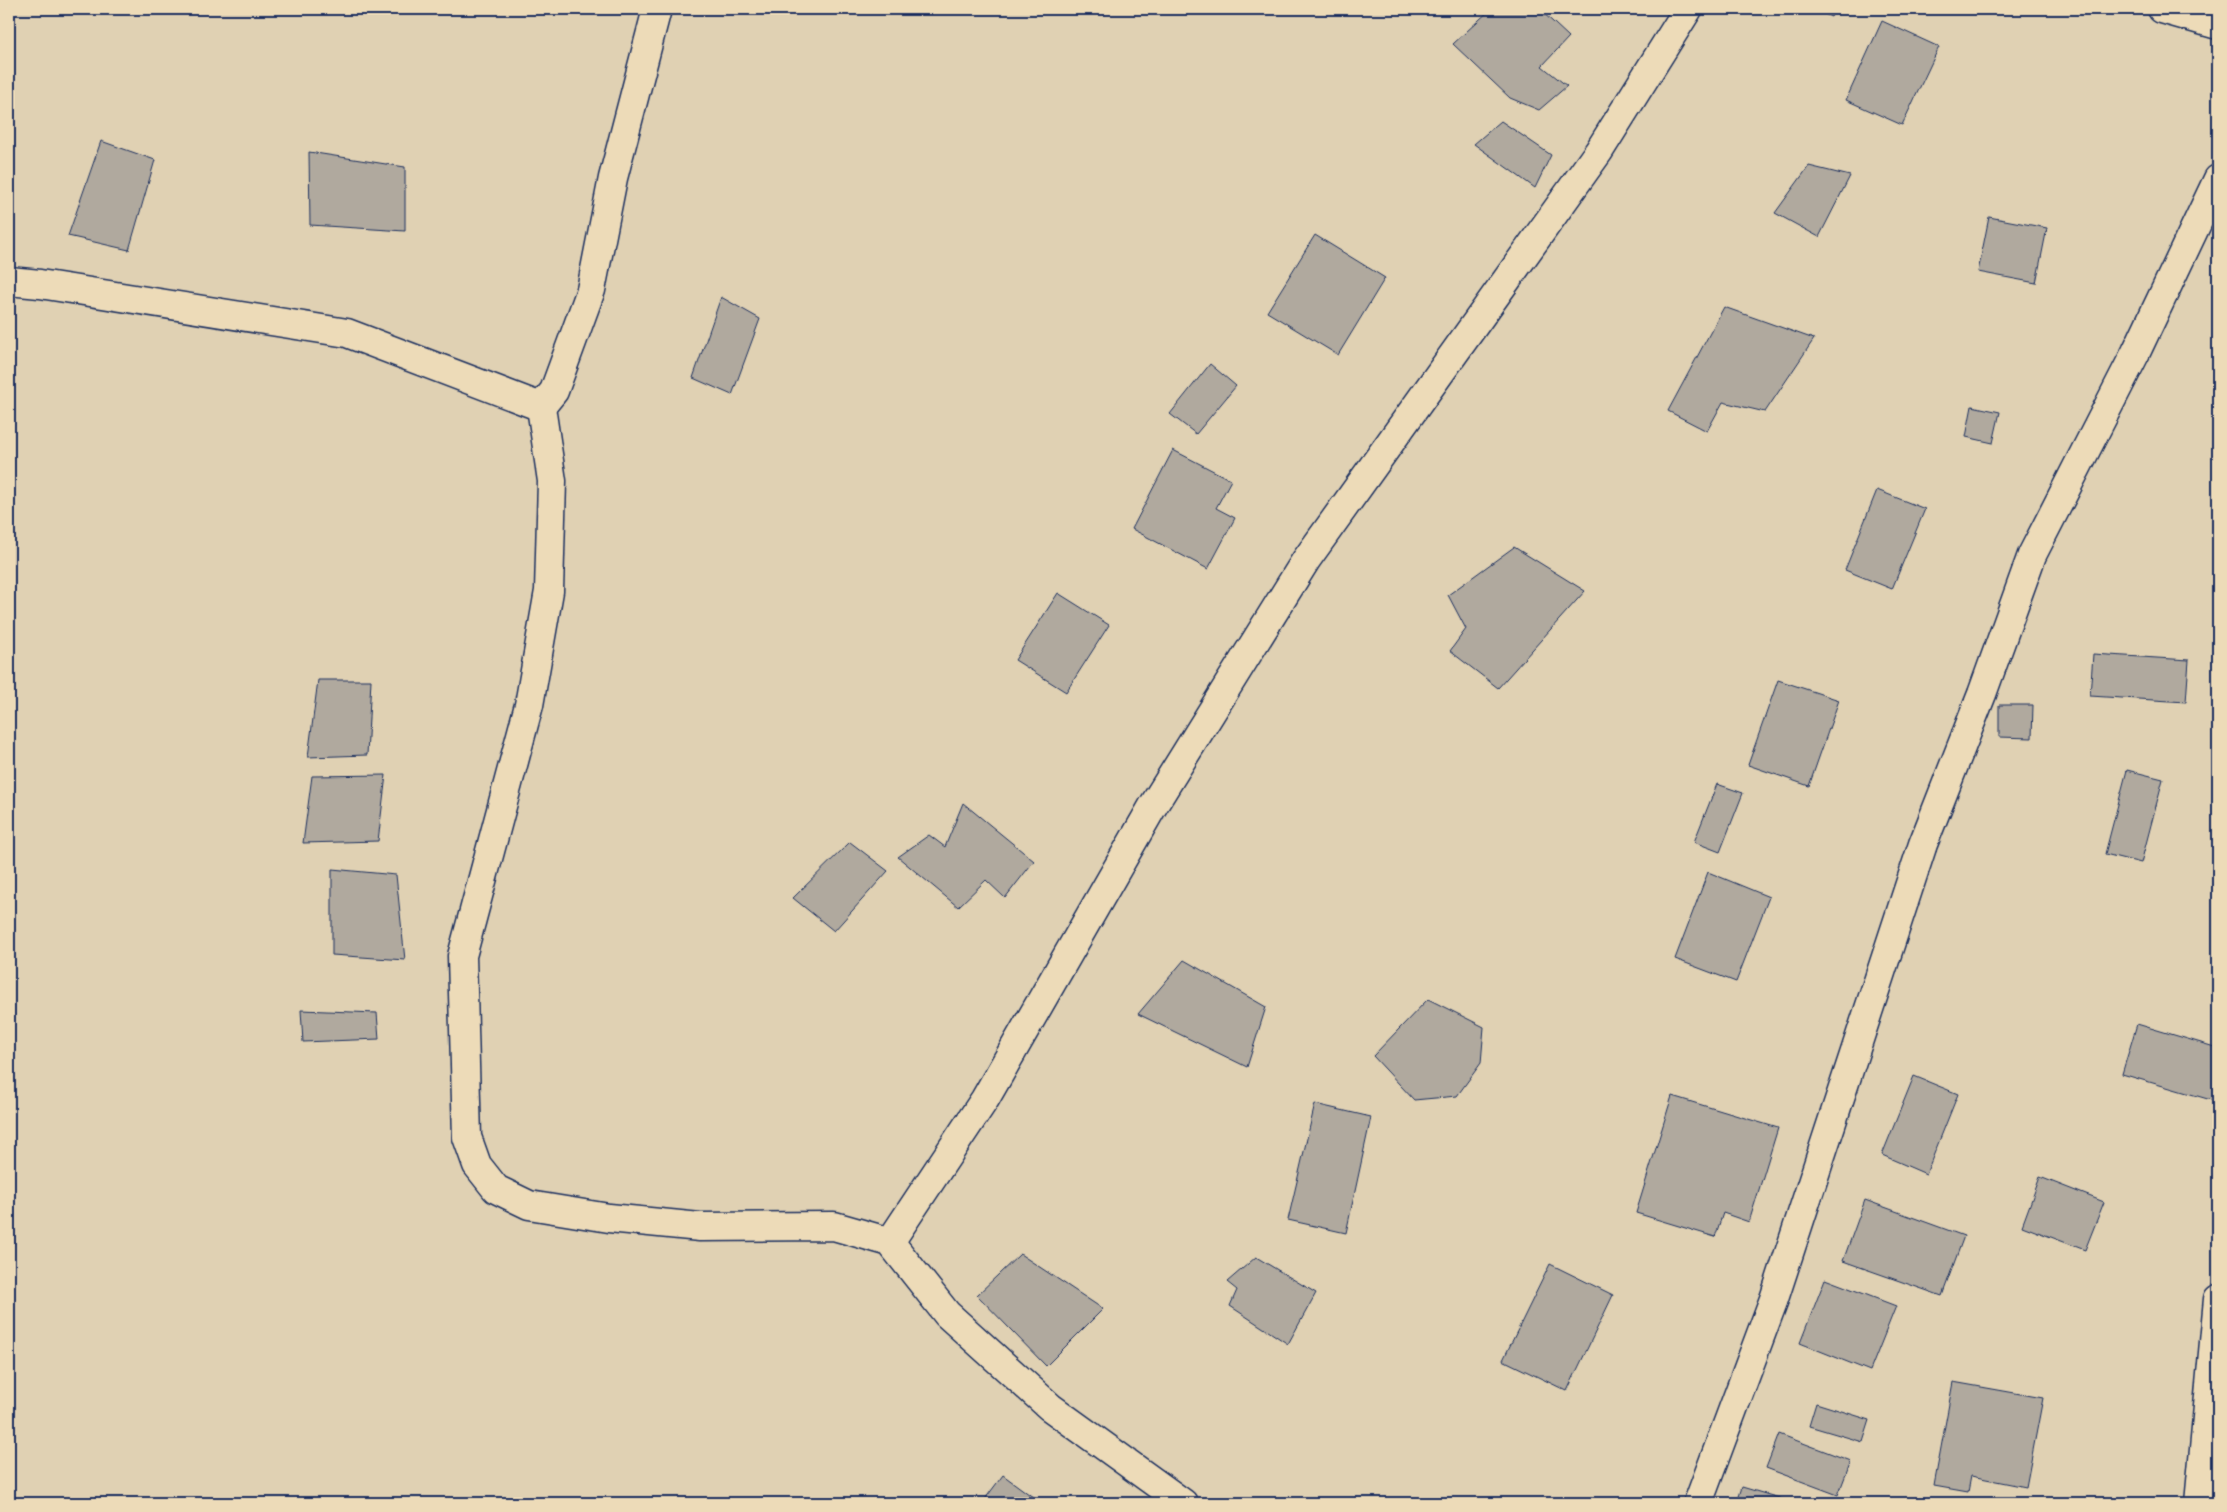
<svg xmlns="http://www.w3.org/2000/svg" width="2227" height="1512" font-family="'Gochi Hand',sans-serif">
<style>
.building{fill:#b0a99e;stroke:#1b2f5e}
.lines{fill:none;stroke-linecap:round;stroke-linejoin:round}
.street-casing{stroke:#1b2f5e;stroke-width:31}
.street{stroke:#eddbb8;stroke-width:28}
</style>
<rect width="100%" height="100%" fill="#e0d1b3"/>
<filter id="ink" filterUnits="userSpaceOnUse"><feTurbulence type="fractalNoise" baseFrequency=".02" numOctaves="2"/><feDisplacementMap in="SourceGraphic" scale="10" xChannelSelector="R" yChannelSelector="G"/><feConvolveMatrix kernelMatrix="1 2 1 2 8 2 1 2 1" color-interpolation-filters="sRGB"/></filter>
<g filter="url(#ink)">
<g class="building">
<path d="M 1491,9 L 1539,9 L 1569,37 L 1542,66 L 1567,86 L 1539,110 L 1510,98 L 1453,44 Z"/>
<path d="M 1814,9 L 1835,9 L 1831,17 Z"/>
<path d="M 1882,21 L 1939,47 L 1902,125 L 1846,100 Z"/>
<path d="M 1501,121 L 1551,155 L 1535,188 L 1474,144 Z"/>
<path d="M 101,141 L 155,160 L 129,250 L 68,236 Z"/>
<path d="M 309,152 L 405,167 L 405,231 L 310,225 Z"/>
<path d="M 1809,166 L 1850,176 L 1819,237 L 1775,213 Z"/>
<path d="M 1989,217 L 2047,228 L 2036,283 L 1978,272 Z"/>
<path d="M 1315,235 L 1385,278 L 1338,355 L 1267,312 Z"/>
<path d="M 721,297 L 760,319 L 732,395 L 693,378 Z"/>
<path d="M 1724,307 L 1814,339 L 1765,412 L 1723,402 L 1707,431 L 1668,411 Z"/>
<path d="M 1210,364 L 1236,386 L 1196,434 L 1170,414 Z"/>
<path d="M 1972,406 L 2000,412 L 1993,443 L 1966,437 Z"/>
<path d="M 1173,450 L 1231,480 L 1216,508 L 1235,518 L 1208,569 L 1132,529 Z"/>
<path d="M 1877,490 L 1925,509 L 1892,589 L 1845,570 Z"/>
<path d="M 1514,547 L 1585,591 L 1498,688 L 1450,651 L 1466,629 L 1448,595 Z"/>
<path d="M 1058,593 L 1109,625 L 1066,692 L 1015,660 Z"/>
<path d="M 2093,654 L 2189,660 L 2186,702 L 2090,696 Z"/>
<path d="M 318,680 L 371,680 L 367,755 L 308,757 Z"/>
<path d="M 1778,680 L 1839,700 L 1809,786 L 1748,765 Z"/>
<path d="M 1999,705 L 2033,705 L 2032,738 L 1999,737 Z"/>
<path d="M 2127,770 L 2163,779 L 2141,863 L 2105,854 Z"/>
<path d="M 386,775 L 378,841 L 303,843 L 312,776 Z"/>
<path d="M 1717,784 L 1743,793 L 1720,852 L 1694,842 Z"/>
<path d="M 963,803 L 1034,861 L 1005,898 L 986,880 L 958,907 L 898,857 L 929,835 L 945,847 Z"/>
<path d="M 850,842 L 888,871 L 834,931 L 793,898 Z"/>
<path d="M 332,869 L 396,875 L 405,960 L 332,955 Z"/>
<path d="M 1708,872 L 1769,897 L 1736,982 L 1675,959 Z"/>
<path d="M 1184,960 L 1266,1007 L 1247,1067 L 1138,1014 Z"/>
<path d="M 1428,999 L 1484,1027 L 1481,1063 L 1457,1096 L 1414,1100 L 1373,1056 Z"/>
<path d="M 301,1010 L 377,1013 L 379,1039 L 303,1042 Z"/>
<path d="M 2137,1024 L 2218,1048 L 2218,1102 L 2122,1074 Z"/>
<path d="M 1914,1076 L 1958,1094 L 1926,1174 L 1882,1155 Z"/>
<path d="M 1672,1096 L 1778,1128 L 1749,1222 L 1723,1213 L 1715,1237 L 1636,1213 Z"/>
<path d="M 1315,1104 L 1371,1117 L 1346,1233 L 1288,1220 Z"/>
<path d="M 2040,1177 L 2104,1202 L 2085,1250 L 2022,1226 Z"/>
<path d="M 1865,1200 L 1964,1236 L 1942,1296 L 1843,1261 Z"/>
<path d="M 1020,1254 L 1103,1309 L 1046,1366 L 977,1295 Z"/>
<path d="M 1256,1257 L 1316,1293 L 1288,1344 L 1230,1306 L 1237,1290 L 1227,1282 Z"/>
<path d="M 1550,1264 L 1613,1295 L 1567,1391 L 1503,1360 Z"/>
<path d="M 1825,1279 L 1896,1306 L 1870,1371 L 1800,1343 Z"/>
<path d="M 1953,1382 L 2043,1398 L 2026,1487 L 1971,1476 L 1968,1492 L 1934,1486 Z"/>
<path d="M 1816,1403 L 1870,1420 L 1863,1442 L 1809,1426 Z"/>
<path d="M 1779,1434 L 1851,1461 L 1838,1495 L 1766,1468 Z"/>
<path d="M 1003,1475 L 1041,1503 L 982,1503 Z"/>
<path d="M 1742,1487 L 1796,1503 L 1737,1503 Z"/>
</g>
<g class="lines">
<g class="street-casing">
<g id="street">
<path d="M 657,9 L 613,178 L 591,290 L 554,391 L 541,407 L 552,481 L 549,591 L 529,705 L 462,956 L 467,1137 L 477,1165 L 496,1189 L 529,1205 L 609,1218 L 700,1227 L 834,1226 L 890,1242 L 947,1314 L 1050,1407 L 1183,1503"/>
<path d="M 2162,9 L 2218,25"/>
<path d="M 9,281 L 40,284 L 347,333 L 541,407"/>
<path d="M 890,1242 L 985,1099 L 1153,806 L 1306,560 L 1599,151 L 1688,9"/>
<path d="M 1698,1503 L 1774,1299 L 1923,844 L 1982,694 L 2032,555 L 2136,352 L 2218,179"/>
<path d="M 2199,1503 L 2218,1299"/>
</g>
</g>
<use href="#street" class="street"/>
</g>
</g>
<rect width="2227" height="1512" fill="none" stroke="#eddbb8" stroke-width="30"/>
<rect x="15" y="15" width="2197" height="1482" fill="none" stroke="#1b2f5e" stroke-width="2" filter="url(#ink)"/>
</svg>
